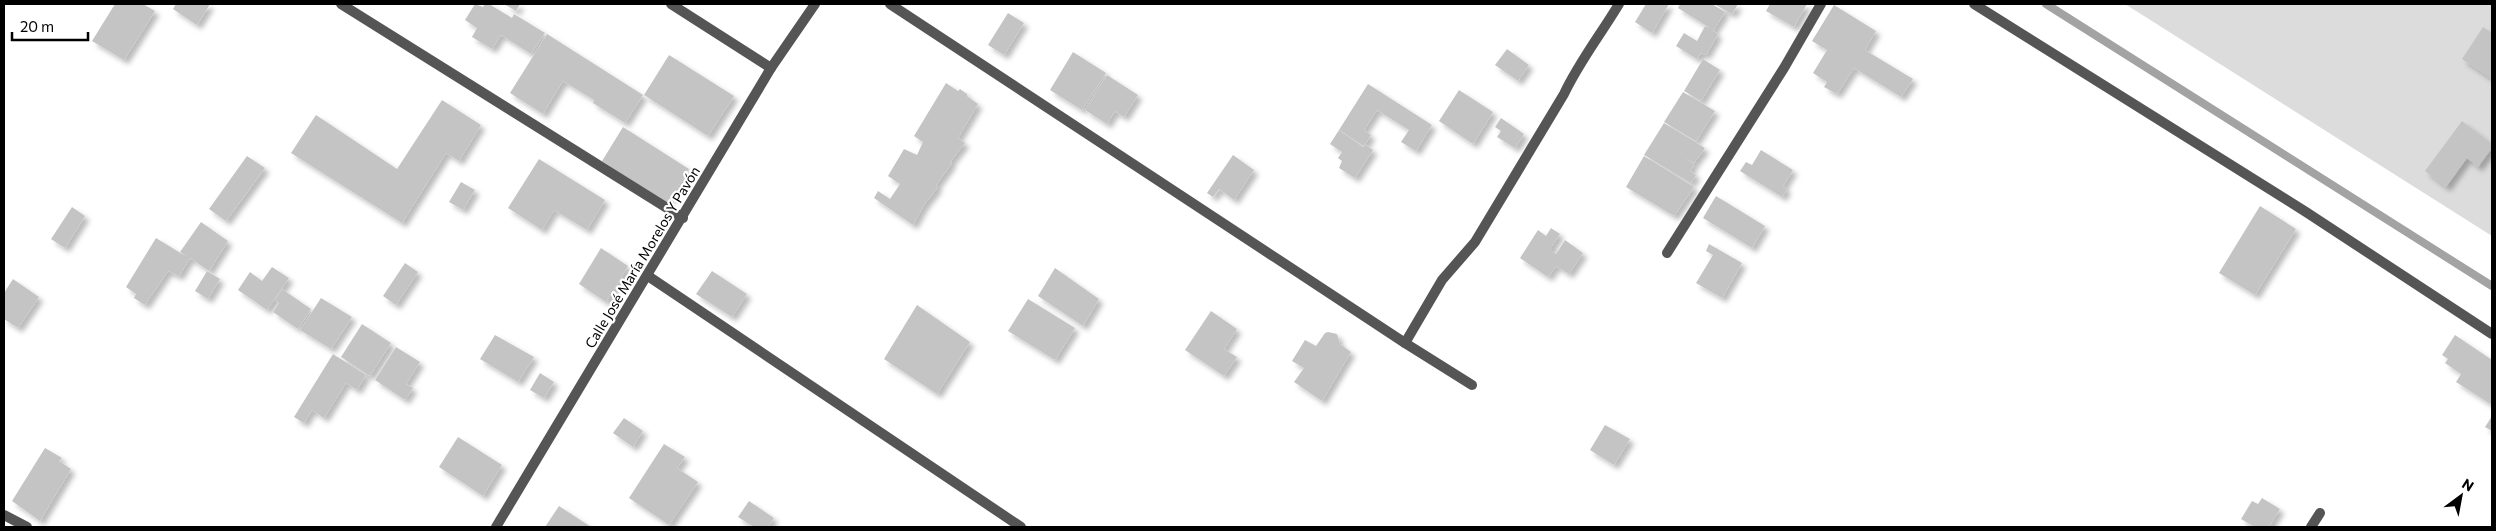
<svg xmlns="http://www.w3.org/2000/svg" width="2496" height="531" font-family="Commissioner,sans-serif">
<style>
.green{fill:#dcdcdc}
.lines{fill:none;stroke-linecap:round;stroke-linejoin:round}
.stream{stroke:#a3a3a3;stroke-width:8}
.building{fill:#c4c4c4;filter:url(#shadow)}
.minor{stroke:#555;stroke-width:10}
.labels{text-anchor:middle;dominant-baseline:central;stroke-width:4.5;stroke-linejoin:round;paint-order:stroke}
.street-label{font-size:14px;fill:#000;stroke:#fff}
</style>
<defs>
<filter id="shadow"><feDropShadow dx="4.5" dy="4.5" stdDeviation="2.5" flood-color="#0004"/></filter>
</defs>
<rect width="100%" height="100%" fill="#fff"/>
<path class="green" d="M 2125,4 L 2492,4 L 2492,236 Z"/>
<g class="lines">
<path class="stream" d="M 2046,4 L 2492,286"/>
</g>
<g class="building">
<path d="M 115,4 L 143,4 L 155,11 L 124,60 L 92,41 Z"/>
<path d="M 176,4 L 210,4 L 197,25 L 173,9 Z"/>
<path d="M 475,4 L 483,7 L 485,4 L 489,4 L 512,18 L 514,14 L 545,33 L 531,54 L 501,35 L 492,49 L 472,37 L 477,28 L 465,20 Z"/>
<path d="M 504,4 L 520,4 L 516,11 Z"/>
<path d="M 1646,4 L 1669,4 L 1652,33 L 1635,22 Z"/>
<path d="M 1680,4 L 1712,4 L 1725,12 L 1713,31 L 1718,34 L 1706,55 L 1701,53 L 1697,59 L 1676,46 L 1684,33 L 1697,41 L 1705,26 L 1710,28 L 1678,8 Z"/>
<path d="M 1714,4 L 1738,4 L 1732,14 Z"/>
<path d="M 1770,4 L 1807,4 L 1794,27 L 1766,11 Z"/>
<path d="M 1834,5 L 1876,31 L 1865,50 L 1913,79 L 1901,97 L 1854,68 L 1837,94 L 1824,87 L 1827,82 L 1813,73 L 1827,50 L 1812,41 Z"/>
<path d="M 1008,13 L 1024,23 L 1004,55 L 988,45 Z"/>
<path d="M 2483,27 L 2492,33 L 2492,79 L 2462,59 Z"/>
<path d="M 547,34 L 643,95 L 625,123 L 593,103 L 594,100 L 563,81 L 543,114 L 510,93 Z"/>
<path d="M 1507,49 L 1529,65 L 1518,81 L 1495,65 Z"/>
<path d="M 1073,52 L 1106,73 L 1082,110 L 1050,90 Z"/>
<path d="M 669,55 L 734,96 L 708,136 L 644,95 Z"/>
<path d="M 1703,59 L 1720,70 L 1701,101 L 1684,91 Z"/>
<path d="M 1107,75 L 1138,95 L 1124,117 L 1115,111 L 1107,124 L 1085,110 Z"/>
<path d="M 946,83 L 958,91 L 960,89 L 967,94 L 967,96 L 978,104 L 958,138 L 965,143 L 950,162 L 952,163 L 936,185 L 938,187 L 924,205 L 913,225 L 874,198 L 878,191 L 890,199 L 900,184 L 888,176 L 904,149 L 917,155 L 923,142 L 914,136 Z"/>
<path d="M 1368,84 L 1432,125 L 1416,151 L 1401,142 L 1409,130 L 1377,110 L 1364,130 L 1371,135 L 1364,146 L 1339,130 Z"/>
<path d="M 1459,90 L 1493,112 L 1473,144 L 1439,121 Z"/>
<path d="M 1683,92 L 1715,111 L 1696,141 L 1664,122 Z"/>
<path d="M 442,100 L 481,125 L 459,161 L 446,153 L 402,223 L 291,153 L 316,115 L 397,169 Z"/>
<path d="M 1501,118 L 1524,134 L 1515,148 L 1497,137 L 1501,131 L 1495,127 Z"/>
<path d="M 2462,121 L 2492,144 L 2492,148 L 2478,167 L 2467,158 L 2446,187 L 2425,171 Z"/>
<path d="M 1664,123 L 1705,148 L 1694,163 L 1685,158 L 1694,164 L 1690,171 L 1696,175 L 1691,183 L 1644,155 Z"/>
<path d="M 623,127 L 689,169 L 667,203 L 602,161 Z"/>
<path d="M 1339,130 L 1363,147 L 1366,145 L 1373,150 L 1355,178 L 1339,168 L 1342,161 L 1338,158 L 1342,152 L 1330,144 Z"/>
<path d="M 1761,150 L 1793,170 L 1783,186 L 1787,189 L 1782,197 L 1740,171 L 1746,162 L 1752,165 Z"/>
<path d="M 1233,155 L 1254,170 L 1234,200 L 1219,189 L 1213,197 L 1207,193 Z"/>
<path d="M 247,156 L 265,168 L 226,221 L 209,209 Z"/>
<path d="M 1644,156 L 1694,187 L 1674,216 L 1626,187 Z"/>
<path d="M 539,159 L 605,200 L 587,230 L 554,210 L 542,230 L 508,208 Z"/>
<path d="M 461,182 L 475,190 L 463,210 L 449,202 Z"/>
<path d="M 1716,196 L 1765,226 L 1752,248 L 1703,218 Z"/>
<path d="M 2260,206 L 2296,229 L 2255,295 L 2219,273 Z"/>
<path d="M 72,207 L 85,216 L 65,248 L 51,239 Z"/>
<path d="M 201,222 L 228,241 L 209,271 L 190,258 L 179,276 L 168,271 L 145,305 L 134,298 L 136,294 L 126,287 L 156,238 L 187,257 L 180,252 Z"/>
<path d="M 1551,228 L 1560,234 L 1552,246 L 1552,251 L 1556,254 L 1565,240 L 1583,253 L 1569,274 L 1556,266 L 1548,277 L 1520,258 L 1538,230 L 1546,236 Z"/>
<path d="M 1709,244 L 1742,263 L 1722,298 L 1696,283 L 1713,255 L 1706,251 Z"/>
<path d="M 601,248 L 628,266 L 606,302 L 579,284 Z"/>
<path d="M 405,263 L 418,272 L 396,305 L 383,296 Z"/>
<path d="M 272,267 L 289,278 L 267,310 L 238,290 L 250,272 L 262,281 Z"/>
<path d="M 1055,268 L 1099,299 L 1083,326 L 1038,296 Z"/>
<path d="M 207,271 L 220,279 L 208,299 L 195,291 Z"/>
<path d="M 712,271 L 747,294 L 732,317 L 696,294 Z"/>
<path d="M 13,279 L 39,297 L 18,328 L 4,319 L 4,293 Z"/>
<path d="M 282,289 L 311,309 L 298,329 L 273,312 L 279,303 L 275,300 Z"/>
<path d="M 321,298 L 352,317 L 331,349 L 300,330 Z"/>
<path d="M 1028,299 L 1075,328 L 1055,360 L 1008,331 Z"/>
<path d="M 917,305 L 970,342 L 937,394 L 884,359 Z"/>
<path d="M 1211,311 L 1237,329 L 1224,349 L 1237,357 L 1224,376 L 1185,350 Z"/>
<path d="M 362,324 L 391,343 L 370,376 L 341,357 Z"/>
<path d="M 1328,332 L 1337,334 L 1340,344 L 1351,352 L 1322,401 L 1294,382 L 1304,368 L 1292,361 L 1305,340 L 1316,346 L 1325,333 Z"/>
<path d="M 495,335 L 534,357 L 518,382 L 480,359 Z"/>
<path d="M 2455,335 L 2492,360 L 2492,405 L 2456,382 L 2461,374 L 2445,363 L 2448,359 L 2442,355 Z"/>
<path d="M 396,347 L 420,362 L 406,384 L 413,388 L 405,400 L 375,380 Z"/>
<path d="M 333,354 L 366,375 L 357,390 L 346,383 L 324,418 L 312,410 L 304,423 L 294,417 Z"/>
<path d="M 540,373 L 554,382 L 544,398 L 530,390 Z"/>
<path d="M 2492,416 L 2492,431 L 2485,427 Z"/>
<path d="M 624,418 L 643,431 L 633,447 L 613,433 Z"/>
<path d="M 1605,425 L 1630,439 L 1614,465 L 1590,450 Z"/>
<path d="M 458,437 L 502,465 L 483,496 L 439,467 Z"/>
<path d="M 664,444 L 685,457 L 677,468 L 698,482 L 669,525 L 629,498 Z"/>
<path d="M 45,448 L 62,458 L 59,461 L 71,469 L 40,521 L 12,501 Z"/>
<path d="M 2262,498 L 2280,509 L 2269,527 L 2255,527 L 2241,519 L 2252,501 L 2258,504 Z"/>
<path d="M 749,501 L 774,518 L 768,527 L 754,527 L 738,517 Z"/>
<path d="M 559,506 L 591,527 L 545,527 Z"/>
</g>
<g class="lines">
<g class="minor">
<path d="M 341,4 L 683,218"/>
<path d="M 671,4 L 771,68"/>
<path d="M 890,4 L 1405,343 L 1472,385"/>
<path d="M 1974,4 L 2306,212 L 2492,334"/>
<path d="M 1667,253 L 1784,68 L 1821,4"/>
<path d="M 648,276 L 1021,527"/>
<path d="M 1405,343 L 1442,280 L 1475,242 L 1564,94 C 1579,62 1601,34 1619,4"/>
<path d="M 4,515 L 27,527"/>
<path d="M 496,527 L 771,68 L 815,4"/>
<path d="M 2311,527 L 2320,513"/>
</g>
</g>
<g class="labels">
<g class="street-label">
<text transform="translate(642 257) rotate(-59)">Calle José María Morelos Y Pavón</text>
</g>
</g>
<rect width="2496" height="531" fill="none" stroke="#000000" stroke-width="10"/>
<g transform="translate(2461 496) rotate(32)" stroke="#ffffff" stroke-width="4" paint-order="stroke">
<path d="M0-4L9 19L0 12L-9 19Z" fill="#000000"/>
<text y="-8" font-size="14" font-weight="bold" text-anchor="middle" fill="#000000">N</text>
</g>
<path d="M12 32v8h76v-8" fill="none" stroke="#000000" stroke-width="2.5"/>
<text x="20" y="32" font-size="15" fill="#000000" stroke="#ffffff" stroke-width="4" paint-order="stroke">20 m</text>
</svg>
